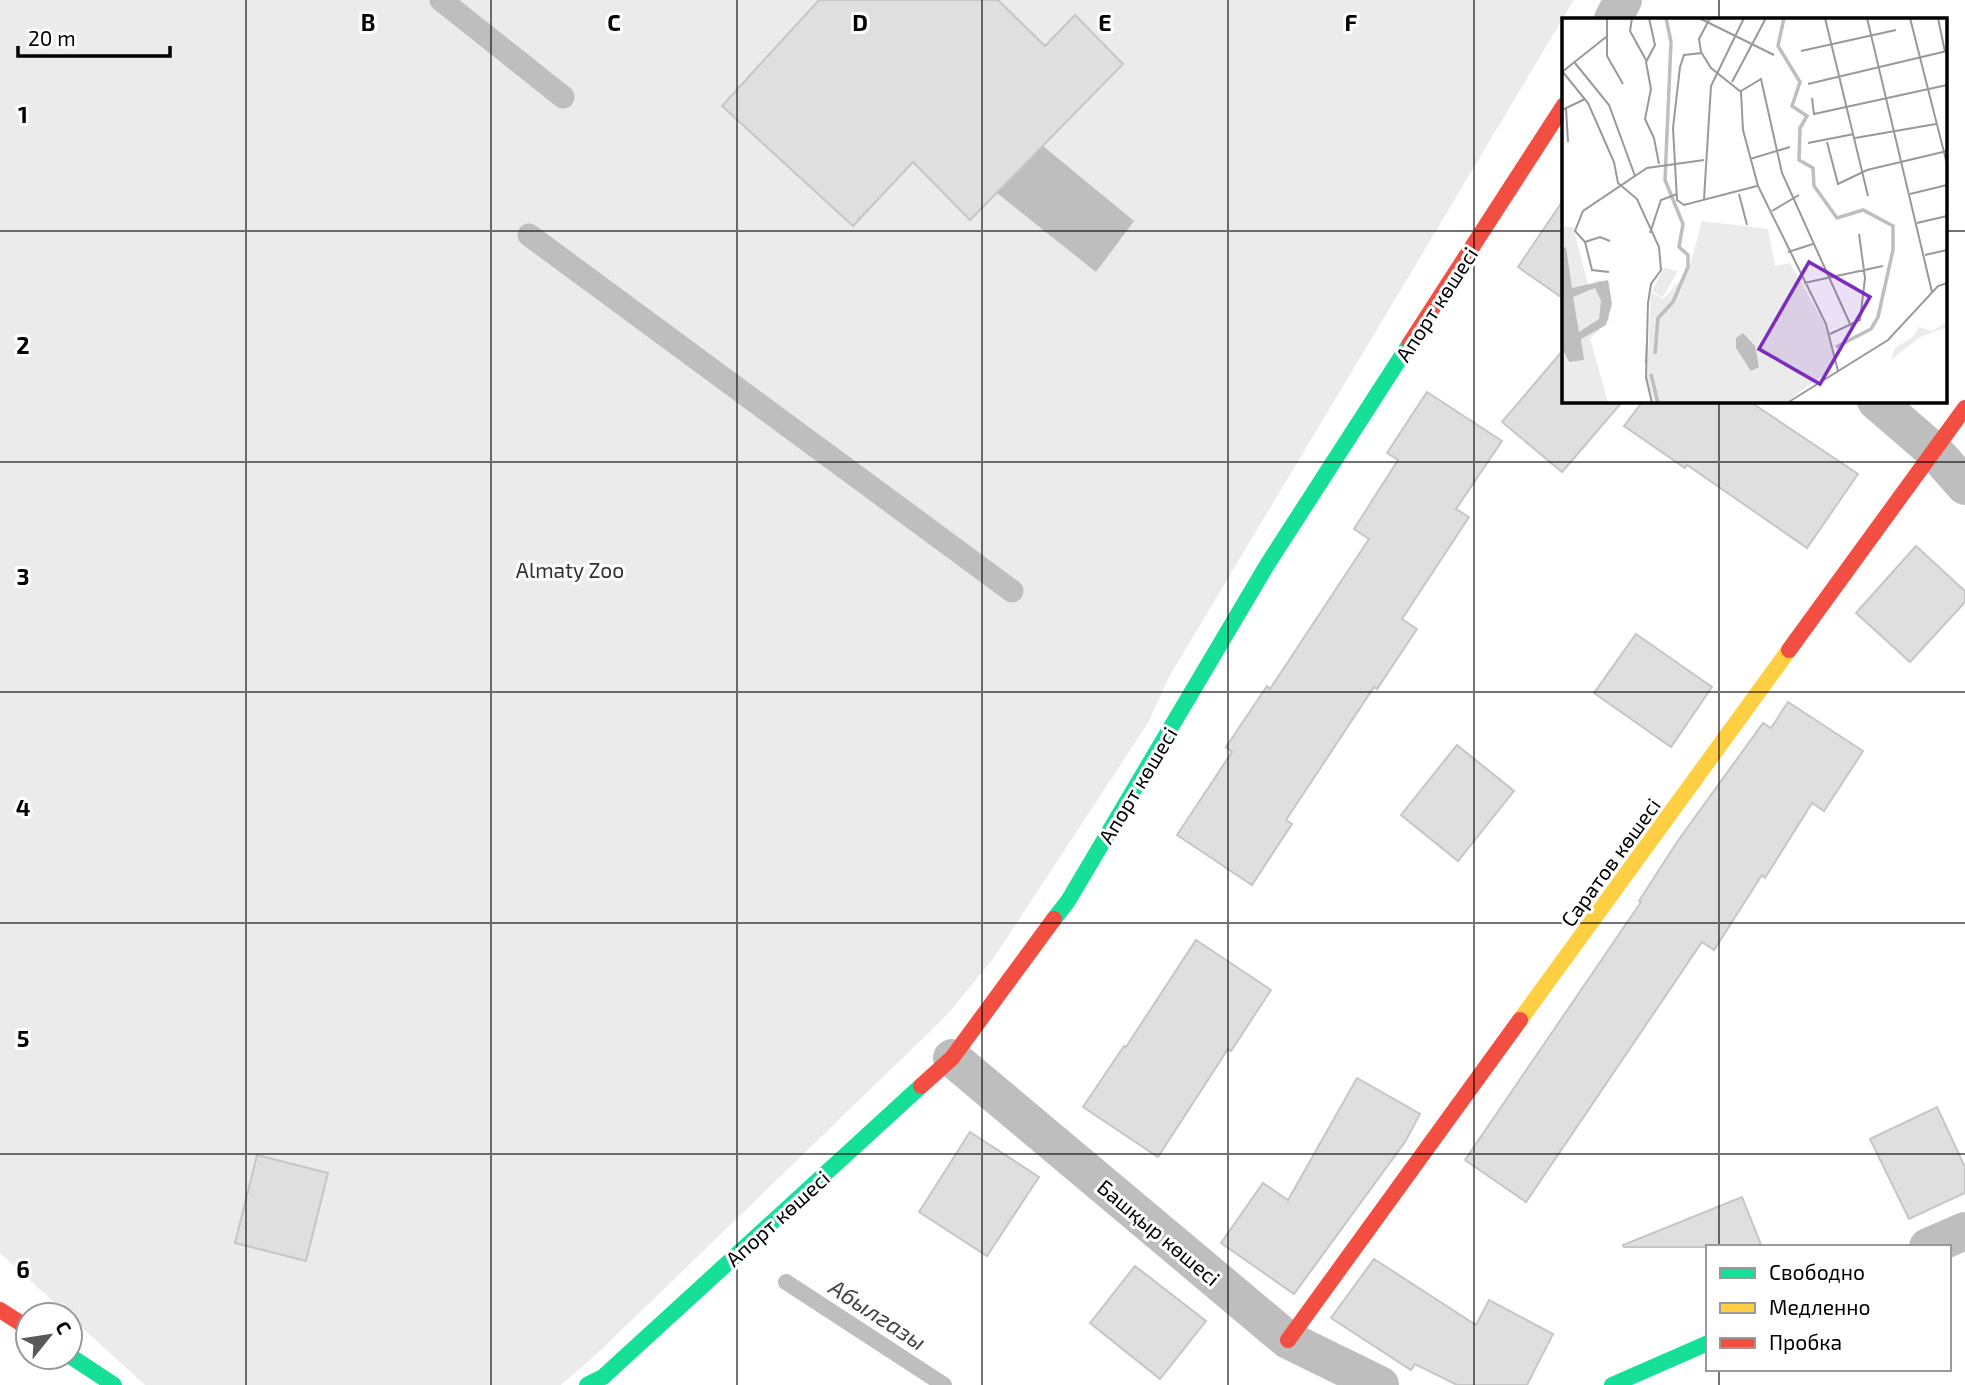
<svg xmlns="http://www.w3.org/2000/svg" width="1965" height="1385" font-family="'Exo 2',sans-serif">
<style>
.green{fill:#ebebeb}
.water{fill:#bebebe}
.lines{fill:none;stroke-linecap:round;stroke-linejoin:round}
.stream{stroke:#bebebe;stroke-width:16}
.building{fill:#dfdfdf;stroke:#c6c6c6;stroke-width:2}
.lane{stroke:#bebebe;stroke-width:23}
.street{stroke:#bebebe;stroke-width:38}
.fast{stroke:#16e098;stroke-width:16}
.slow{stroke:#ffcf43;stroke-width:16}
.jam{stroke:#f24e42;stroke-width:16}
.grid{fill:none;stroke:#000;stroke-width:2;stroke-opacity:0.55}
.labels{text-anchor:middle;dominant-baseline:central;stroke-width:6;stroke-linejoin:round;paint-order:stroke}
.street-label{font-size:21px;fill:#000;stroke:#fff}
.park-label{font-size:21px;fill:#323232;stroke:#fff}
.water-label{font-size:23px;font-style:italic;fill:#434343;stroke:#fff}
.inset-river{fill:none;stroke:#bebebe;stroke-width:3.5}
.inset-road{fill:none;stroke:#999;stroke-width:2}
.view{fill:#7b2cbf;fill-opacity:0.15;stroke:#7b2cbf;stroke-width:3.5}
.inset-edge{fill:none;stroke:#000;stroke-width:3.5}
.grid-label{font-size:23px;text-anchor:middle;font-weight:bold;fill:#000;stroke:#fff;stroke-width:6;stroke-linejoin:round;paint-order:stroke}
</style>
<rect width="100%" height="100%" fill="#fff"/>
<path class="green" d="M 0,0 L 1574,0 L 1169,677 L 1148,723 L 993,959 L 946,1016 L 602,1349 L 561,1385 L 145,1385 L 0,1253 Z"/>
<path class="water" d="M 1043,146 L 1134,221 L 1096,272 L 997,193 Z"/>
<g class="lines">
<path class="stream" d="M 786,1282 L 944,1385"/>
</g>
<g class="building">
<path d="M 819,0 L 998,0 L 1045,46 L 1075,15 L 1123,64 L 970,220 L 913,162 L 853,226 L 722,106 Z"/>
<path d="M 1564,199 L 1564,299 L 1518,267 Z"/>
<path d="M 1564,349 L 1564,401 L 1623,401 L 1562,472 L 1502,422 Z"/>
<path d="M 1427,392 L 1502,441 L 1456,509 L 1469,517 L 1402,619 L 1417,629 L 1377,689 L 1374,687 L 1286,820 L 1292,824 L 1252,885 L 1177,835 L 1232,752 L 1226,747 L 1267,686 L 1270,689 L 1369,539 L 1354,529 L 1398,460 L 1387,453 Z"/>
<path d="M 1643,401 L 1749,401 L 1858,474 L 1807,548 L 1687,465 L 1685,468 L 1624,426 Z"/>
<path d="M 1916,546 L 1965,591 L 1965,602 L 1910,662 L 1856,613 Z"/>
<path d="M 1636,634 L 1712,687 L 1671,747 L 1594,693 Z"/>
<path d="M 1788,702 L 1863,751 L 1824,811 L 1812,803 L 1765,878 L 1762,875 L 1714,950 L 1702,942 L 1526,1202 L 1465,1160 L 1641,902 L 1639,901 L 1677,842 L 1763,723 L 1771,728 Z"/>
<path d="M 1457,745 L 1514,791 L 1458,861 L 1401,815 Z"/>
<path d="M 1196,940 L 1271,990 L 1231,1051 L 1228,1049 L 1158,1157 L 1083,1107 L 1124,1046 L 1126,1047 Z"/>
<path d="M 1357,1078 L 1420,1114 L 1405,1142 L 1294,1294 L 1221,1243 L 1263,1183 L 1288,1200 Z"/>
<path d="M 1937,1107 L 1965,1167 L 1965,1193 L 1909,1219 L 1870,1139 Z"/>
<path d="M 970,1132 L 1039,1177 L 987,1256 L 919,1212 Z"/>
<path d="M 257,1155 L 328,1173 L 306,1261 L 235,1243 Z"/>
<path d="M 1742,1197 L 1762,1247 L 1624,1247 L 1623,1245 Z"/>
<path d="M 1374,1259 L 1476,1325 L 1489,1300 L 1553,1334 L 1527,1385 L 1457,1385 L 1415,1364 L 1411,1370 L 1331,1318 Z"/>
<path d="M 1135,1266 L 1206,1321 L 1160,1379 L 1090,1323 Z"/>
</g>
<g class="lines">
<g class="lane">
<path d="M 441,0 L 563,97"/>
<path d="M 529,235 L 1012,591"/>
</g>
<g class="street">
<path d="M 1613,19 L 1623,0"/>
<path d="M 1876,401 L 1935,452 L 1965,486"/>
<path d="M 952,1058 L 1288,1340 L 1380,1385"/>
<path d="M 1928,1247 L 1965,1231"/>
</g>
<g class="fast">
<path d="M 1054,919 L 1068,901 L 1267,565 L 1410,343"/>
<path d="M 70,1356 L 114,1385"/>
<path d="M 587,1385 L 603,1377 L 921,1086"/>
<path d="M 1612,1385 L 1708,1343"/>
</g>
<path class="slow" d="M 1520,1020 L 1789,650"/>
<g class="jam">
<path d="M 1410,343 L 1564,105"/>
<path d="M 1789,650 L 1965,408"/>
<path d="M 921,1086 L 952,1058 L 1054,919"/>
<path d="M 0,1310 L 28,1328"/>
<path d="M 1288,1340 L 1520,1020"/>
</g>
</g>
<path class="grid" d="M 246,0 L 246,1385M 491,0 L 491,1385M 737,0 L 737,1385M 982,0 L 982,1385M 1228,0 L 1228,1385M 1474,0 L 1474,1385M 1719,0 L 1719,19M 0,231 L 1564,231M 1946,231 L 1965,231M 1719,401 L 1719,1247M 0,462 L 1965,462M 0,692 L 1965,692M 0,923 L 1965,923M 0,1154 L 1965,1154M 1719,1369 L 1719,1385"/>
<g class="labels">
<g class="street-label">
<text transform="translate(1436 304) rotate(-57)">Апорт көшесі</text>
<text transform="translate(1137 785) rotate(-59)">Апорт көшесі</text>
<text transform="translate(1610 862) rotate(-54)">Саратов көшесі</text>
<text transform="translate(777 1218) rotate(-42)">Апорт көшесі</text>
<text transform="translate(1159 1232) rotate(40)">Башқыр көшесі</text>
</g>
<g class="park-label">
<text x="570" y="569">Almaty Zoo</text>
</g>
<g class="water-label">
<text transform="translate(878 1314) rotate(33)">Абылгазы</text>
</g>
</g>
<g transform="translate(1562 18)">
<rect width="385" height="385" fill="#fff"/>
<path d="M 140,203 L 206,211 L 213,248 L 228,245 L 265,311 L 272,341 L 270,350 L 223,385 L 92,385 L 85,362 L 89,274 L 101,281 L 126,254 ZM 0,209 L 11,209 L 26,267 L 37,262 L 48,265 L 47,303 L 34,309 L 38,312 L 28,320 L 46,385 L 0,385 ZM 102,250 L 116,253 L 101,279 L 90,273 ZM 385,304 L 385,309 L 358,319 L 329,342 L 333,330 L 351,319 L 357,309 L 370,313 Z" fill="#ebebeb"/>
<path d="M 4,229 L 10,270 L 46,262 L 50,286 L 44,307 L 19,321 L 22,342 L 7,344 L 0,330 L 0,231 ZM 33,270 L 39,283 L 37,301 L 17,314 L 11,279 ZM 181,315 L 193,328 L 197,349 L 189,353 L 174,330 L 174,320 Z" fill="#bebebe" fill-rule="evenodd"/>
<path class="inset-river" d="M 222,0 L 216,28 L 238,64 L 230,88 L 245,98 L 238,110 L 237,142 L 251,150 L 252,168 L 275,200 L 301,192 L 331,208 L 331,232 L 316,299 L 309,311 L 274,329M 93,336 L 96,300 L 111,284 L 126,249 L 126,237 L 117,229 L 121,206 L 103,162 L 109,24 L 104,0M 89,356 L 96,385"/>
<path class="inset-road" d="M 45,0 L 45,38 L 61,66M 70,0 L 68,13 L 84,42M 87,0 L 93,27 L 84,44 L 89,71 L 83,101 L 92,120 L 97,146M 137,0 L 212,37M 148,0 L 137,21 L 139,34 L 149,50 L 179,74 L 181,112 L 196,168 L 264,306 L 276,353M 263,0 L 306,178M 305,0 L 370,274M 348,0 L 385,146M 376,0 L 383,34M 239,33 L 334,12M 140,35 L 122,37 L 118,49 L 111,110 L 115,182 L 122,187 L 195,168M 13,45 L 47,87 L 73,158M 0,53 L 26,85 L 52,144 L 56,165 L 75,181 L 97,229 L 99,252 L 89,266 L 86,285 L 84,361M 0,54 L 44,19M 170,64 L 204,0M 246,66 L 385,33M 179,73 L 199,61 L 220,155 L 289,308M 250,80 L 252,96 L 385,67M 4,90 L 6,124M 0,92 L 23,81M 293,120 L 374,106M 265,124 L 276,166 L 305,152 L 385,133M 246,125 L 292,116M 188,141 L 228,129M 177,176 L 185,207M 348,176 L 385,167M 142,181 L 149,68 L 182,0M 210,193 L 237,177M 355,205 L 385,198M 88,215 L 99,182 L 115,176M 23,224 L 38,219 L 48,223M 226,234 L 251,226M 363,237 L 385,232M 47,254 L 30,252 L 23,224 L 13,213 L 21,193 L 85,150 L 142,142M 242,265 L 321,248M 268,316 L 298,302 L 303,260 L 297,216M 84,345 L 85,321M 84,359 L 90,385M 225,385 L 326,322 L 376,268 L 385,265"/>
<path class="view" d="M 247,244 L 308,279 L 258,366 L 197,331 Z"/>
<rect width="385" height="385" class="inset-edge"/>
</g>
<g class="grid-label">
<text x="368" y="31">B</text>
<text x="614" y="31">C</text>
<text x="860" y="31">D</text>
<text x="1105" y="31">E</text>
<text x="1351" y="31">F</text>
<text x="23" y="123">1</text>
<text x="23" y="354">2</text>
<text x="23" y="585">3</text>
<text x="23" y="816">4</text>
<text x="23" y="1047">5</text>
<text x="23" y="1278">6</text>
</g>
<rect x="1706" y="1245" width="245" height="126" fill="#ffffff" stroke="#999999" stroke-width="2"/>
<rect x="1720" y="1268" width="35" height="10" fill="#16e098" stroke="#999999" stroke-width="2"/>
<text x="1769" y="1280" font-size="21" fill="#000000">Свободно</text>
<rect x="1720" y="1303" width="35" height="10" fill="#ffcf43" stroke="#999999" stroke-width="2"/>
<text x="1769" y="1315" font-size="21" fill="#000000">Медленно</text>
<rect x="1720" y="1338" width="35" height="10" fill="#f24e42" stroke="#999999" stroke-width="2"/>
<text x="1769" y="1350" font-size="21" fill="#000000">Пробка</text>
<g transform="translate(49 1336) rotate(60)"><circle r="33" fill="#ffffff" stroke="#999999" stroke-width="2"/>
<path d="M0-5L12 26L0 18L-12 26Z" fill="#595959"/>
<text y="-10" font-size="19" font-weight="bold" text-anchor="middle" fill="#000000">С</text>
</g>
<path d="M18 46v10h152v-10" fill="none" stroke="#000000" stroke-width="3.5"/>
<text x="28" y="46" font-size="21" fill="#000000" stroke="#ffffff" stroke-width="5" paint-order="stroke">20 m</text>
</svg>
